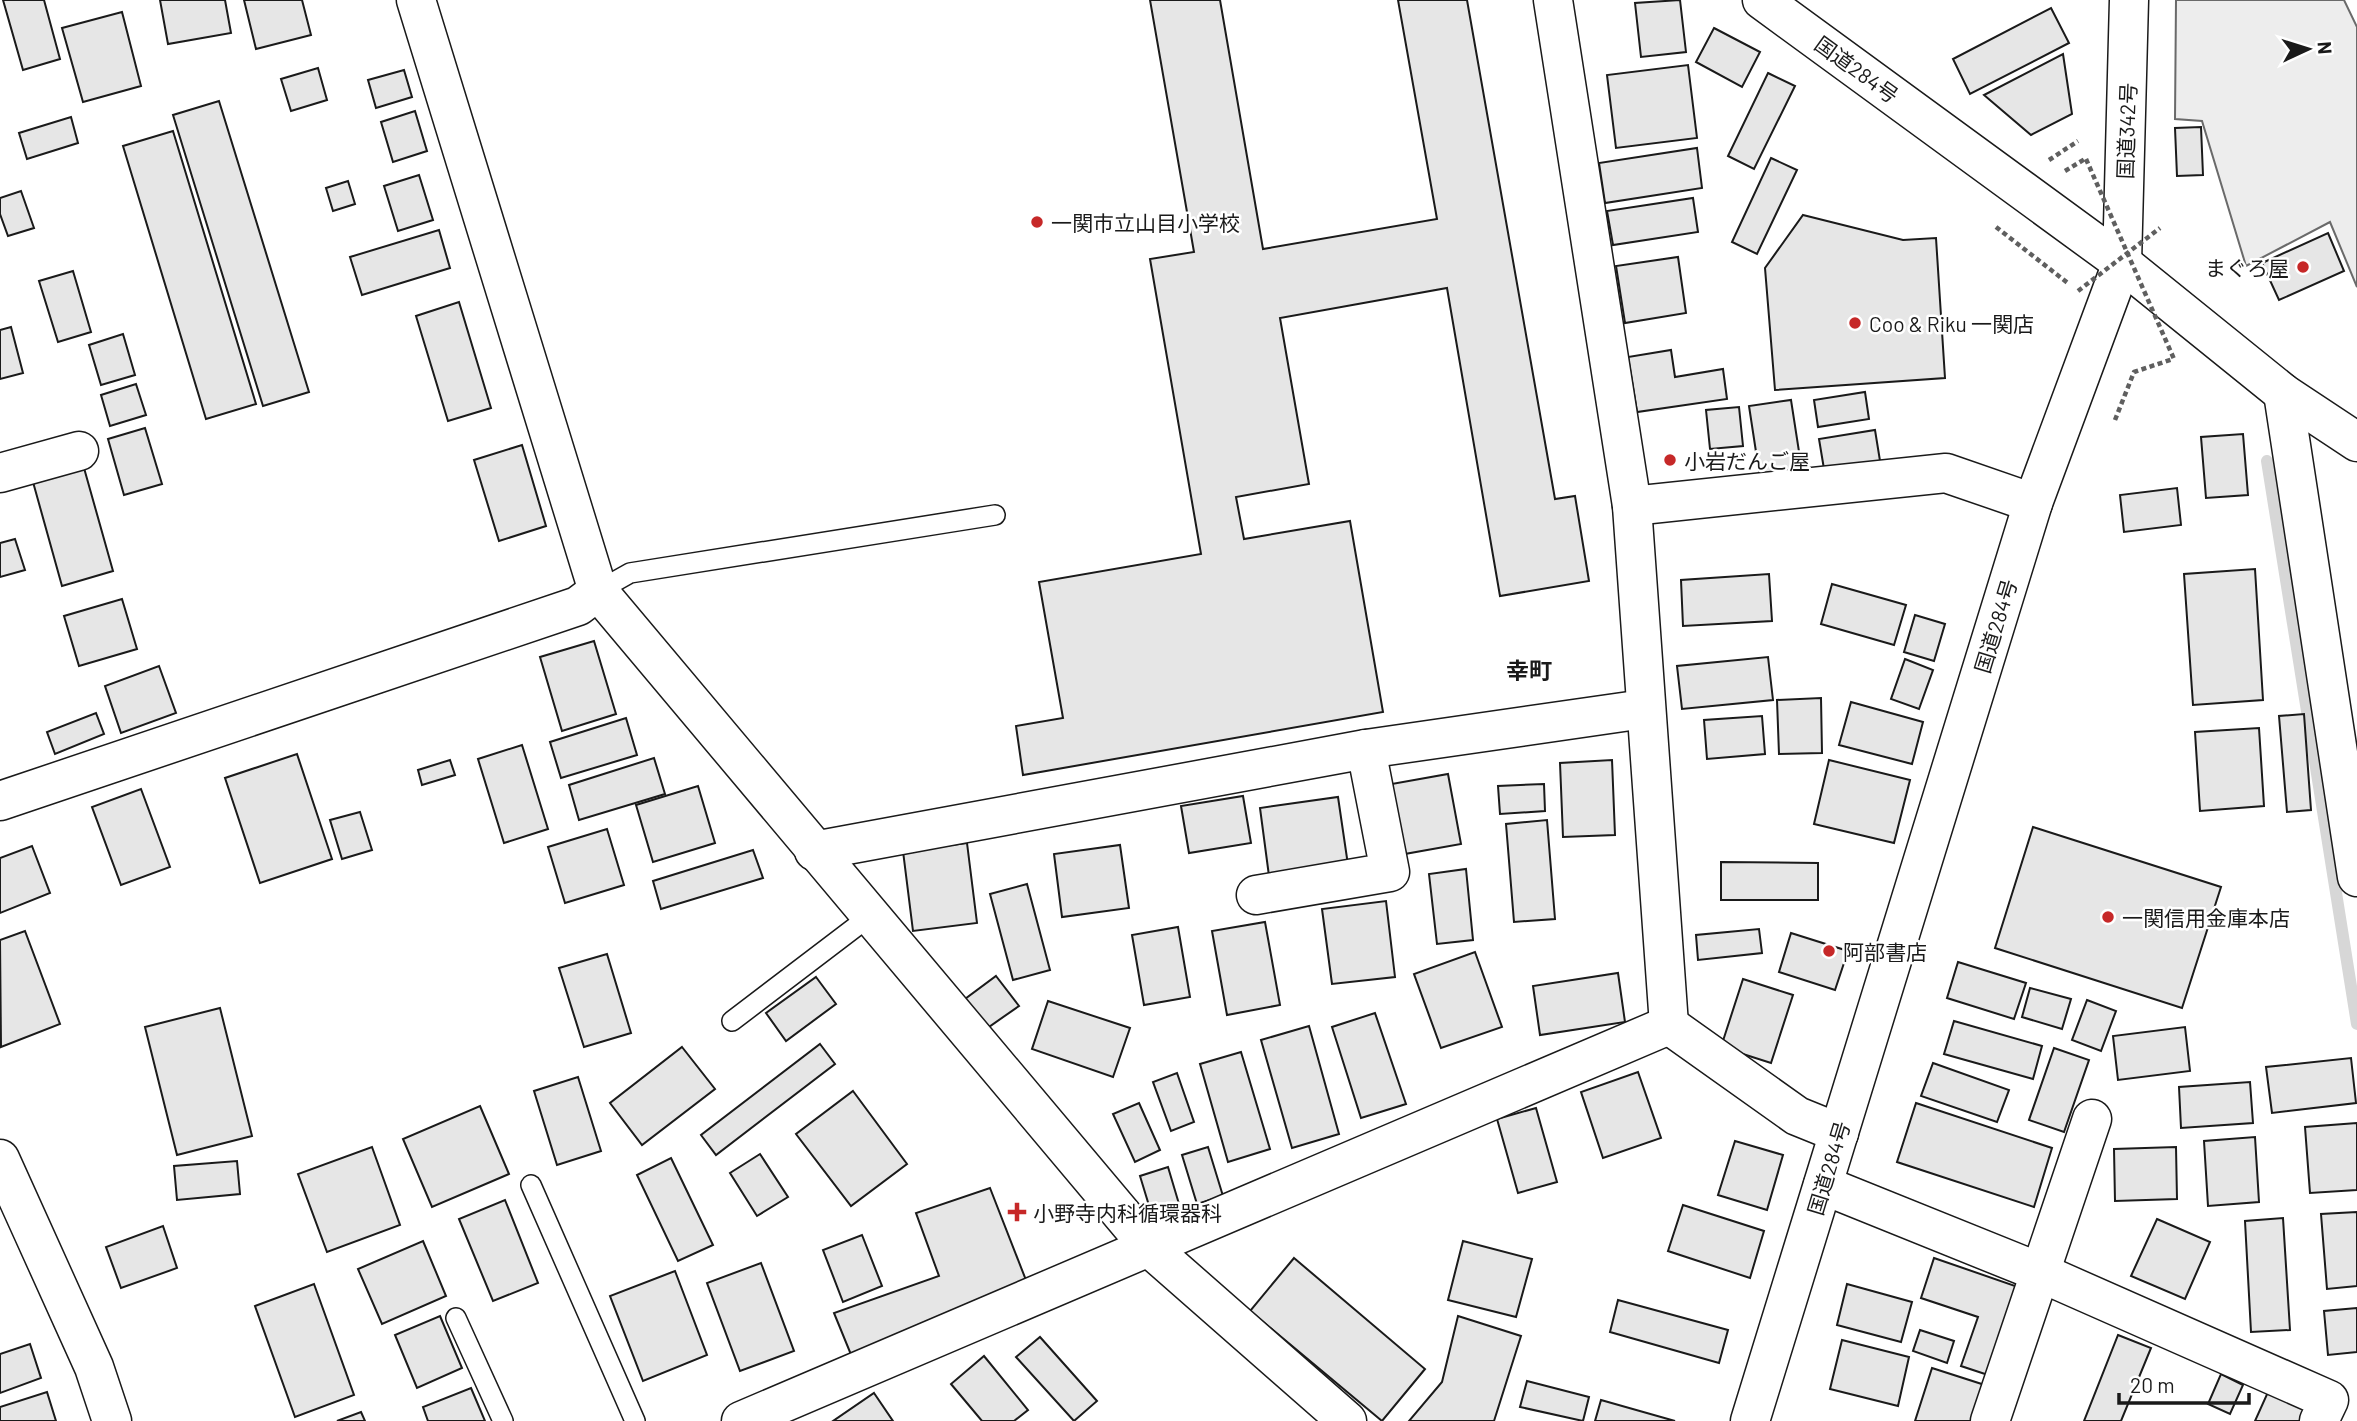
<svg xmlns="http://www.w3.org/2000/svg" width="2357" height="1421" font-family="Barlow,'Noto Sans JP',sans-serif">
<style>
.built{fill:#ededed;stroke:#6a6a6a;stroke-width:2}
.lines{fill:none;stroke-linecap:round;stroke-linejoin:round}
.stream{stroke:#d7d7d7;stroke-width:12}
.building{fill:#e6e6e6;stroke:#1a1a1a;stroke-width:2}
.lane-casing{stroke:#1a1a1a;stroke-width:22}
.street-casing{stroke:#1a1a1a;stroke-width:41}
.secondary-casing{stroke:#1a1a1a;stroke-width:41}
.highway-casing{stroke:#1a1a1a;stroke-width:41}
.path{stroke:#5f5f5f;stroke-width:4.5;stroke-dasharray:5 3.5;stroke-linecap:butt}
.lane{stroke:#fff;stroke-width:19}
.street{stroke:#fff;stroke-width:38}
.secondary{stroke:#fff;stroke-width:38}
.highway{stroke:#fff;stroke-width:38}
.path-bridge{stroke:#5f5f5f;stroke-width:4.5;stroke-dasharray:5 3.5;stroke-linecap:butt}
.poi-dot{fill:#c62828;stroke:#fff;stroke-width:2.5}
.labels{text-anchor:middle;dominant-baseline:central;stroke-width:5;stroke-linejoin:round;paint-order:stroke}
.street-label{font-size:21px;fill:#1a1a1a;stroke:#fff}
.poi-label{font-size:21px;fill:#1a1a1a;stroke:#fff;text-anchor:start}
.neighbourhood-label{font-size:23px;font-weight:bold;fill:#1a1a1a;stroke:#fff}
</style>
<rect width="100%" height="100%" fill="#fff"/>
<path class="built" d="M 2176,0 L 2344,0 L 2357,27 L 2357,287 L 2330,222 L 2246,266 L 2202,121 L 2175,119 Z"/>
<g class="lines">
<path class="stream" d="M 2267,461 L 2357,1024"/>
</g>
<g class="building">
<path d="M 3,0 L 44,0 L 60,59 L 23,70 Z"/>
<path d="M 160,0 L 225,0 L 231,33 L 168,44 Z"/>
<path d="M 244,0 L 302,0 L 311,35 L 256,49 Z"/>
<path d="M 1150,0 L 1220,0 L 1263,249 L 1437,219 L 1398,0 L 1467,0 L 1555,499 L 1575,496 L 1589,581 L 1500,596 L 1447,288 L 1280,318 L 1309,484 L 1236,497 L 1244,539 L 1350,521 L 1383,712 L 1023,775 L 1016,726 L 1063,718 L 1039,582 L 1201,554 L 1150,259 L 1194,252 Z"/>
<path d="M 1680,0 L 1686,52 L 1641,57 L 1635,3 Z"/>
<path d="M 2051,8 L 2069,43 L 1970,94 L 1953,59 Z"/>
<path d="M 122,12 L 141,86 L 83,102 L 62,28 Z"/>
<path d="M 1714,28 L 1760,52 L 1742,87 L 1696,62 Z"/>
<path d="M 2063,54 L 2072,114 L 2031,135 L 1984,95 Z"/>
<path d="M 1688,65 L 1697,138 L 1616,148 L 1607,75 Z"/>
<path d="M 318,68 L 327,100 L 291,111 L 281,79 Z"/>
<path d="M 404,70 L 412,97 L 376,108 L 368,80 Z"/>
<path d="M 1768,73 L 1795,86 L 1754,169 L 1728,156 Z"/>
<path d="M 219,101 L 309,392 L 263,406 L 173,115 Z"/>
<path d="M 415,111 L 427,151 L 393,162 L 381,122 Z"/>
<path d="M 71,117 L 78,143 L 27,159 L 19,133 Z"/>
<path d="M 2201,127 L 2203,175 L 2177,176 L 2175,128 Z"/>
<path d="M 173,131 L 256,404 L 206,419 L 123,146 Z"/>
<path d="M 1697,148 L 1702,188 L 1605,203 L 1599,163 Z"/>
<path d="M 1771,158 L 1797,170 L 1757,254 L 1732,242 Z"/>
<path d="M 419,175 L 433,220 L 398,231 L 384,186 Z"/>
<path d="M 348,181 L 355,204 L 333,211 L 326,188 Z"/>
<path d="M 21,191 L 34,228 L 8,236 L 0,214 L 0,198 Z"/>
<path d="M 1693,198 L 1698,232 L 1613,245 L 1607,211 Z"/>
<path d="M 1803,215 L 1903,240 L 1936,238 L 1945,378 L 1775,390 L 1765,268 Z"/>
<path d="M 439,230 L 450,268 L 362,295 L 350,257 Z"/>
<path d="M 2328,233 L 2344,271 L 2279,300 L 2262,263 Z"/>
<path d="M 1678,257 L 1686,313 L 1625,323 L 1616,266 Z"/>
<path d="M 73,271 L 91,332 L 58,342 L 39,281 Z"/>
<path d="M 459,302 L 491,408 L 448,421 L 416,316 Z"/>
<path d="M 11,327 L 23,373 L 0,379 L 0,330 Z"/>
<path d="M 123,334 L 135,375 L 101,385 L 89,345 Z"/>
<path d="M 1671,350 L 1675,377 L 1723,369 L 1727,399 L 1637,412 L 1628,357 Z"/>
<path d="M 136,384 L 146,415 L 110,426 L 101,395 Z"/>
<path d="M 1865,392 L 1869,419 L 1818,427 L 1814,400 Z"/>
<path d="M 1791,400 L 1802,471 L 1760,478 L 1749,406 Z"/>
<path d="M 1739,407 L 1743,446 L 1710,449 L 1706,410 Z"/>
<path d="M 145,428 L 162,484 L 124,495 L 108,439 Z"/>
<path d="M 1875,430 L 1881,467 L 1825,475 L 1819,439 Z"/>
<path d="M 2243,434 L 2248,495 L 2206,498 L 2201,437 Z"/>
<path d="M 522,445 L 546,526 L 499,541 L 474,460 Z"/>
<path d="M 84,468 L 113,571 L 62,586 L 33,482 Z"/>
<path d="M 2177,488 L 2181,525 L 2124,532 L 2120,495 Z"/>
<path d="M 15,539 L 25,570 L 0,577 L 0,543 Z"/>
<path d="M 2255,569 L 2263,700 L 2193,705 L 2184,574 Z"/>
<path d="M 1769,574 L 1772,621 L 1683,626 L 1681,580 Z"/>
<path d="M 1832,584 L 1906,605 L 1894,645 L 1821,624 Z"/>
<path d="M 122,599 L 137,649 L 79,666 L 64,616 Z"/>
<path d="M 1915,615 L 1945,624 L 1934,661 L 1904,652 Z"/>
<path d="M 594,641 L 616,714 L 562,731 L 540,657 Z"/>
<path d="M 1768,657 L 1773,700 L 1682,709 L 1677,666 Z"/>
<path d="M 1905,659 L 1933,670 L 1919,709 L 1891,699 Z"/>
<path d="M 159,666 L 176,713 L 121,733 L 105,686 Z"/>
<path d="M 1821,698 L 1822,753 L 1779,754 L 1777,700 Z"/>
<path d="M 1851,702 L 1923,722 L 1912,764 L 1839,745 Z"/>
<path d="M 96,713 L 104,734 L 55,754 L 47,732 Z"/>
<path d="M 2304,714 L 2311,810 L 2287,812 L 2279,716 Z"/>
<path d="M 1762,716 L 1765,754 L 1707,759 L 1704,720 Z"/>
<path d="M 626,718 L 637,755 L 561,778 L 550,742 Z"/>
<path d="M 2259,728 L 2264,806 L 2200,811 L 2195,732 Z"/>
<path d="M 522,745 L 548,829 L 504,843 L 478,759 Z"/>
<path d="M 297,754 L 332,859 L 260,883 L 225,778 Z"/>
<path d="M 654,758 L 665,794 L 579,820 L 569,785 Z"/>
<path d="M 450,760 L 455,775 L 422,785 L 418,770 Z"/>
<path d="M 1612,760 L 1615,835 L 1563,837 L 1560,763 Z"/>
<path d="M 1829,760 L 1910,780 L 1894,843 L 1814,824 Z"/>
<path d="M 1448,774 L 1461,844 L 1399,855 L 1386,785 Z"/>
<path d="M 1544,784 L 1545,811 L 1500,814 L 1498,786 Z"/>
<path d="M 698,786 L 715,843 L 653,862 L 636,805 Z"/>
<path d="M 141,789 L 170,867 L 121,885 L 92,807 Z"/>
<path d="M 1243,796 L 1251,843 L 1189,853 L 1181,806 Z"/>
<path d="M 1338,797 L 1348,865 L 1269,876 L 1260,808 Z"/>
<path d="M 360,812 L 372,850 L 342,859 L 330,820 Z"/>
<path d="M 1547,820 L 1555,919 L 1514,922 L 1506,824 Z"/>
<path d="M 2033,827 L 2221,887 L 2182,1008 L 1995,948 Z"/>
<path d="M 607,829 L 624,885 L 565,903 L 548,847 Z"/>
<path d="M 967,843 L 977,923 L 913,931 L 903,851 Z"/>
<path d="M 1120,845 L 1129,908 L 1062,917 L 1054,854 Z"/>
<path d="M 32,846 L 50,893 L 0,913 L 0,858 Z"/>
<path d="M 753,850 L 763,878 L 661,909 L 653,881 Z"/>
<path d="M 1721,862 L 1818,863 L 1818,900 L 1721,900 Z"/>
<path d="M 1466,869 L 1473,940 L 1437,944 L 1429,874 Z"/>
<path d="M 1027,884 L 1050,970 L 1013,980 L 990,894 Z"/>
<path d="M 1386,901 L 1395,977 L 1332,984 L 1322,909 Z"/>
<path d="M 1265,922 L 1280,1005 L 1227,1015 L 1212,931 Z"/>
<path d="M 1178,927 L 1190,997 L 1144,1005 L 1132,935 Z"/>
<path d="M 1759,929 L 1762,953 L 1698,960 L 1696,935 Z"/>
<path d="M 25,931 L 60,1024 L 1,1047 L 0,940 Z"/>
<path d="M 1791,933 L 1848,951 L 1835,990 L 1779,972 Z"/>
<path d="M 1475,952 L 1502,1027 L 1441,1048 L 1414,974 Z"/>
<path d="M 607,954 L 631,1033 L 584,1047 L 559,968 Z"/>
<path d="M 1958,962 L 2026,983 L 2014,1019 L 1947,998 Z"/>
<path d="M 1618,973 L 1625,1022 L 1540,1035 L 1533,986 Z"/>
<path d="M 996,976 L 1019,1006 L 986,1029 L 965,999 Z"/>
<path d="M 816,977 L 836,1004 L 786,1041 L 766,1013 Z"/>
<path d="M 1743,979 L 1793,995 L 1771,1063 L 1721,1047 Z"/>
<path d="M 2030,988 L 2071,999 L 2062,1029 L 2022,1017 Z"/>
<path d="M 2087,1000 L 2116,1011 L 2101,1051 L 2072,1040 Z"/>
<path d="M 1048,1001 L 1130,1028 L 1113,1077 L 1032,1049 Z"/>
<path d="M 220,1008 L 252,1136 L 177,1155 L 145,1027 Z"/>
<path d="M 1375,1013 L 1406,1104 L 1361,1118 L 1332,1027 Z"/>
<path d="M 1954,1021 L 2042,1046 L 2033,1079 L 1944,1054 Z"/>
<path d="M 1309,1026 L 1339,1134 L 1292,1148 L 1261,1040 Z"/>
<path d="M 2185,1027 L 2190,1071 L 2118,1080 L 2113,1036 Z"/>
<path d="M 820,1044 L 835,1064 L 716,1155 L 701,1135 Z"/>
<path d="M 682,1047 L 715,1089 L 642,1145 L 610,1103 Z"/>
<path d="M 2054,1048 L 2089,1060 L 2064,1132 L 2029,1120 Z"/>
<path d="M 1241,1052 L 1270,1149 L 1228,1162 L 1200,1064 Z"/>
<path d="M 2351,1058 L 2356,1103 L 2272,1113 L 2266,1067 Z"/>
<path d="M 1933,1063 L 2009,1090 L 1997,1122 L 1921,1096 Z"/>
<path d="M 1638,1072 L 1661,1138 L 1603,1158 L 1581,1092 Z"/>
<path d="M 1177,1073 L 1194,1122 L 1171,1131 L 1153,1082 Z"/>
<path d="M 578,1077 L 601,1151 L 557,1165 L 534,1091 Z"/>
<path d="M 2250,1082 L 2253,1123 L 2181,1128 L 2179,1087 Z"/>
<path d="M 853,1091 L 907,1164 L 851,1206 L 796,1134 Z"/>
<path d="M 1139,1103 L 1160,1150 L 1135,1162 L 1113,1114 Z"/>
<path d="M 1916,1103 L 2052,1148 L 2034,1207 L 1897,1162 Z"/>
<path d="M 480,1106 L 509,1174 L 432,1207 L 403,1139 Z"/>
<path d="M 1536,1108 L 1557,1182 L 1518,1193 L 1497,1119 Z"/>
<path d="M 2357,1123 L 2357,1190 L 2310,1193 L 2305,1127 Z"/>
<path d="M 2255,1137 L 2259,1202 L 2208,1206 L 2204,1141 Z"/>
<path d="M 1735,1141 L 1783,1155 L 1767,1210 L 1718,1195 Z"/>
<path d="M 372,1147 L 400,1225 L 327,1252 L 298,1174 Z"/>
<path d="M 1208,1147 L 1223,1196 L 1197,1204 L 1182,1155 Z"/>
<path d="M 2176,1147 L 2177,1199 L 2115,1201 L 2114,1149 Z"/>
<path d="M 760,1154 L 788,1197 L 757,1216 L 730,1173 Z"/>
<path d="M 671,1158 L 713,1245 L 678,1261 L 637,1175 Z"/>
<path d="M 237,1161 L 240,1194 L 177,1200 L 174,1166 Z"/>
<path d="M 1168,1167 L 1182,1214 L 1154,1222 L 1140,1176 Z"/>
<path d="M 990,1188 L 1031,1293 L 854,1362 L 834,1313 L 939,1276 L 916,1213 Z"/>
<path d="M 505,1200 L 538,1283 L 493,1301 L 459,1219 Z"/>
<path d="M 1683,1205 L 1764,1231 L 1750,1278 L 1668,1251 Z"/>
<path d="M 2357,1212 L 2357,1286 L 2327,1289 L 2321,1214 Z"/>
<path d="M 2283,1218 L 2290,1330 L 2251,1332 L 2245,1221 Z"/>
<path d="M 2157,1219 L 2210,1242 L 2185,1299 L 2131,1276 Z"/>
<path d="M 163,1226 L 177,1268 L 121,1288 L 106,1247 Z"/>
<path d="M 862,1235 L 882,1286 L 843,1302 L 823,1250 Z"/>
<path d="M 423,1241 L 446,1296 L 382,1324 L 358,1269 Z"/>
<path d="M 1463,1241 L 1532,1259 L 1516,1317 L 1448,1300 Z"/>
<path d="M 1294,1258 L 1425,1369 L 1382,1421 L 1250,1311 Z"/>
<path d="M 1934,1258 L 2021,1288 L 1991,1376 L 1961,1366 L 1978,1317 L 1921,1298 Z"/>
<path d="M 761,1263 L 794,1351 L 740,1371 L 707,1283 Z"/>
<path d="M 675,1271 L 707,1355 L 643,1381 L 610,1296 Z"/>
<path d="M 314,1284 L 354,1395 L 295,1417 L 255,1306 Z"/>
<path d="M 1847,1284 L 1912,1302 L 1901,1342 L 1837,1325 Z"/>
<path d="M 1618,1300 L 1728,1330 L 1719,1363 L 1610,1332 Z"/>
<path d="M 2357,1308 L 2357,1352 L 2328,1355 L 2324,1311 Z"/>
<path d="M 440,1316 L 462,1368 L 417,1388 L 395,1335 Z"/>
<path d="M 1458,1316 L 1521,1336 L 1494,1421 L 1409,1421 L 1442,1382 Z"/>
<path d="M 1920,1330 L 1954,1341 L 1947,1363 L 1913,1351 Z"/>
<path d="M 2118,1335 L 2151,1348 L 2121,1421 L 2084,1421 Z"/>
<path d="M 1040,1337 L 1097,1401 L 1074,1421 L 1016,1357 Z"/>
<path d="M 1842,1340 L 1909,1357 L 1898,1406 L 1830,1389 Z"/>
<path d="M 30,1344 L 41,1378 L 0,1393 L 0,1354 Z"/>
<path d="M 984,1356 L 1028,1410 L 1014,1421 L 982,1421 L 951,1384 Z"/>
<path d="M 1932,1368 L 1991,1387 L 1981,1421 L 1915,1421 Z"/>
<path d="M 2221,1374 L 2243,1385 L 2230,1414 L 2208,1404 Z"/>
<path d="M 1527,1381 L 1589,1397 L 1583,1421 L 1520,1407 Z"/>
<path d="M 471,1388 L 485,1421 L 428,1421 L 423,1407 Z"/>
<path d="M 47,1392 L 56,1421 L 0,1421 L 0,1407 Z"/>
<path d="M 2268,1392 L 2311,1412 L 2307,1421 L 2255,1421 Z"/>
<path d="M 874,1393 L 893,1421 L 833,1421 Z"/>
<path d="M 1601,1400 L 1675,1421 L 1595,1421 Z"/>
<path d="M 361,1412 L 365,1421 L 337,1421 Z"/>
</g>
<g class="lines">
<g class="lane-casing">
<g id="lane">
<path d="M 598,591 L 630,573 L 995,515"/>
<path d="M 732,1021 L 870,916"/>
<path d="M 531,1185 L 635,1421"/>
<path d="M 456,1318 L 503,1421"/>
</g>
</g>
<g class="street-casing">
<g id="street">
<path d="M 416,0 L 598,591 L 1151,1249 L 1347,1421"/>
<path d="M 1553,0 L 1632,506 L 1669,1025"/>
<path d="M 2283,393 L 2357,877"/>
<path d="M 0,473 L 79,451"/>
<path d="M 1632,506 L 1946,473 L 2033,503"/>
<path d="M 0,801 L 578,606 L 598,591"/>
<path d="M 814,851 L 1366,749 L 1644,709"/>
<path d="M 1256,895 L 1390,872 L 1366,749"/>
<path d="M 1669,1025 L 1797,1116 L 1839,1133"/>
<path d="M 1823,1185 L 2039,1272 L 2329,1400 L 2319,1421"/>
<path d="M 741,1421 L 1669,1025"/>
<path d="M 1990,1421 L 2092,1119"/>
</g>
</g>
<g class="secondary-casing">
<g id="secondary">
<path d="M 2122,263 L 2283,393 L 2357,442"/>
<path d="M 0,1159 L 94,1367 L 112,1421"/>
</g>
</g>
<g class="highway-casing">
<g id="highway">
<path d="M 1762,0 L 2122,263"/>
<path d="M 1750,1421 L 2033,503 L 2122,263 L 2129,0"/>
</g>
</g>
<g class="path">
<path d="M 2049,160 L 2078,141"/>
<path d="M 2065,171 L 2085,159"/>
<path d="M 1996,227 L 2069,284"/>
<path d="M 2115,420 L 2134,372 L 2173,359"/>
</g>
<use href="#lane" class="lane"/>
<use href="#street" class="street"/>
<use href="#secondary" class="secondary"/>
<use href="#highway" class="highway"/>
<g class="path-bridge">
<path d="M 2086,159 L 2174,359"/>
<path d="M 2078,291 L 2160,228"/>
</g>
</g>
<g class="poi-dot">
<circle cx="1037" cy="222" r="7"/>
<circle cx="2303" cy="267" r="7"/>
<circle cx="1855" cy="323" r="7"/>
<circle cx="1670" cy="460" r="7"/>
<circle cx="2108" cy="917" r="7"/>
<circle cx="1829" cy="951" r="7"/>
<path d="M1013.5 1201.5h7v7h7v7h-7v7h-7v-7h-7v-7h7z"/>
</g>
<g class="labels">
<g class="street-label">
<text transform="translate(1857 69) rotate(36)">国道284号</text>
<text transform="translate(2126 131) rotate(-88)">国道342号</text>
<text transform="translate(1995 626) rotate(-73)">国道284号</text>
<text transform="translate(1828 1168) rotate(-73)">国道284号</text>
</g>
<g class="poi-label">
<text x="1051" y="222">一関市立山目小学校</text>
<text x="2289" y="267" text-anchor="end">まぐろ屋</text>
<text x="1869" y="323">Coo &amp; Riku 一関店</text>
<text x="1684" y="460">小岩だんご屋</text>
<text x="2122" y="917">一関信用金庫本店</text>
<text x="1843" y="951">阿部書店</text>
<text x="1033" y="1212">小野寺内科循環器科</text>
</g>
<g class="neighbourhood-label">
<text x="1529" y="670">幸町</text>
</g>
</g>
<g transform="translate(2308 49) rotate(86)" stroke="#ffffff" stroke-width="5" paint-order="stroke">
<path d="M0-5L12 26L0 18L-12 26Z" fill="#1a1a1a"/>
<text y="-10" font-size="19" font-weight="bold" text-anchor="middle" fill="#1a1a1a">N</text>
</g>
<path d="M2119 1393v10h130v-10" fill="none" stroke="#1a1a1a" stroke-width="3.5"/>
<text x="2130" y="1393" font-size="21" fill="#1a1a1a" stroke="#ffffff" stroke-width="5" paint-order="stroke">20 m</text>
</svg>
